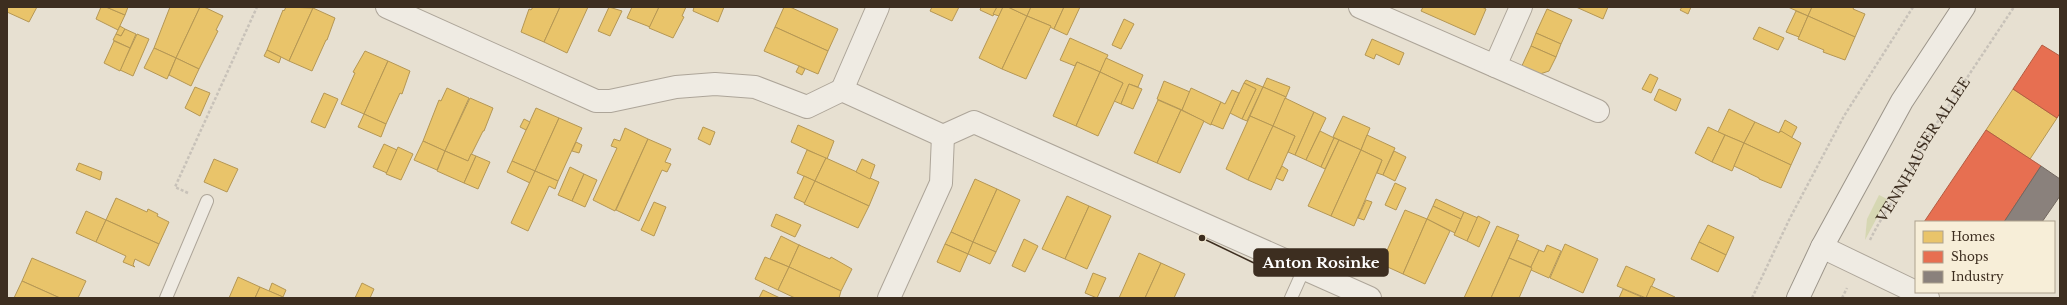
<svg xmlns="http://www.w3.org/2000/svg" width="2067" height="305" font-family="'Libre Baskerville',serif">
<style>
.green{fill:#d6d7b3}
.homes{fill:#e9c46a;stroke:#b59754}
.shops{fill:#e76f51;stroke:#b45c42}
.industry{fill:#8a817c;stroke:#736860}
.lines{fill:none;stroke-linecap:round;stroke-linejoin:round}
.lane-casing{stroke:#ada599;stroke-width:14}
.street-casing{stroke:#ada599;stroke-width:24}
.secondary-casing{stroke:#9c958a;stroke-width:24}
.path{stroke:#c8c2b9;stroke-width:2.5;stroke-dasharray:3 2;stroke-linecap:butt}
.lane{stroke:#efebe3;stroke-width:12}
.street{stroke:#efebe3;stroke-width:22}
.secondary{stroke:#efebe3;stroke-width:22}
.labels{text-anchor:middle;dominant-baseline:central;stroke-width:4;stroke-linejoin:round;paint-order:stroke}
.street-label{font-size:14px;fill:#3d2e20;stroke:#f7eed8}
.leader{fill:none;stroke:#3d2e20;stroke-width:1.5}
.callout-dot{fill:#3d2e20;stroke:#f7eed8;stroke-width:1.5}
.callout{fill:#3d2e20;stroke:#3d2e20;stroke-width:1.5}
.callout-label{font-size:15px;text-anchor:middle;font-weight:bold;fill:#fff}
</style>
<rect width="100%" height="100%" fill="#e7e0d1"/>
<path class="green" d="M 1879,195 L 1887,199 L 1865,240 L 1867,219 Z"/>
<g class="homes">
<path d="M 7,7 L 37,7 L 29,22 L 7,12 Z"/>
<path d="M 101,7 L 106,7 L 125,15 L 118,30 L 96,19 Z"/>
<path d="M 106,7 L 128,7 L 125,15 Z"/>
<path d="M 170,7 L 200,7 L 176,58 L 154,48 Z"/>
<path d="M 200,7 L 204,7 L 223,16 L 216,30 L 218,31 L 199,69 L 176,58 Z"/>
<path d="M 286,7 L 313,8 L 289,61 L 267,50 L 283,10 L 284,11 Z"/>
<path d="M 533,7 L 560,7 L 544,42 L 521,32 L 529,9 L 531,10 Z"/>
<path d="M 560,7 L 588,7 L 567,53 L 544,42 Z"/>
<path d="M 609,7 L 622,11 L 610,36 L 598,31 Z"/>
<path d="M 632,7 L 659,7 L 650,27 L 627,18 Z"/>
<path d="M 659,7 L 686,7 L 682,16 L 684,17 L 673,38 L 649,28 Z"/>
<path d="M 694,7 L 724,7 L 718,22 L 693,11 Z"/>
<path d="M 784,7 L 790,7 L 838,29 L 828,51 L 775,27 Z"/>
<path d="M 932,7 L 959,7 L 952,21 L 930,11 Z"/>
<path d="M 981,7 L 997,7 L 993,16 L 980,10 Z"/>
<path d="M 997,7 L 1003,7 L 999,16 L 993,14 Z"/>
<path d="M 1003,7 L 1008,7 L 1027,16 L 1002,69 L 979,58 Z"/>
<path d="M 1008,7 L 1031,7 L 1027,16 Z"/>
<path d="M 1031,7 L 1064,7 L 1054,29 L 1050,27 L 1051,26 L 1027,16 Z"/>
<path d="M 1064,7 L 1080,7 L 1067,35 L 1054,29 Z"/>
<path d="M 1423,7 L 1482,7 L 1486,9 L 1475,35 L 1421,11 Z"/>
<path d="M 1576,7 L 1608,7 L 1603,19 Z"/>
<path d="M 1682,7 L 1691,7 L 1688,14 L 1680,10 Z"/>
<path d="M 1788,7 L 1812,7 L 1808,16 Z"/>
<path d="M 1812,7 L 1854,7 L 1853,9 L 1865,14 L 1855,37 L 1808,16 Z"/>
<path d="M 313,8 L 335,18 L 327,40 L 326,40 L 312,71 L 289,61 Z"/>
<path d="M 1547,9 L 1572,20 L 1561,44 L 1536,33 Z"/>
<path d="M 1796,11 L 1808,16 L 1799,37 L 1786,32 Z"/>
<path d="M 1027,16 L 1051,26 L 1026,79 L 1002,69 Z"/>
<path d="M 1808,16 L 1855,37 L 1845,60 L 1823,52 L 1824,50 L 1798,39 Z"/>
<path d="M 1124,19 L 1134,24 L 1121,49 L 1112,45 Z"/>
<path d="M 120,26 L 125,29 L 121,36 L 116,34 Z"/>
<path d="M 775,27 L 828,51 L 818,74 L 764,51 Z"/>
<path d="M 1759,27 L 1784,38 L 1778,50 L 1753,39 Z"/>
<path d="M 125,29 L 136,34 L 130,48 L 113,40 L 116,34 L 121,36 Z"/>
<path d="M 1536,33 L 1561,44 L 1556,57 L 1531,46 Z"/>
<path d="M 137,34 L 149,39 L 133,76 L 120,70 Z"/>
<path d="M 1070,38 L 1108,55 L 1100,72 L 1077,62 L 1075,66 L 1060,60 Z"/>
<path d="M 1372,39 L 1404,53 L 1399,65 L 1376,54 L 1374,59 L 1365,55 Z"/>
<path d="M 114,41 L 130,48 L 120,71 L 104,63 Z"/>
<path d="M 1531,46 L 1556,57 L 1549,71 L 1534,76 L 1520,70 Z"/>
<path d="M 154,48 L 176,58 L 167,79 L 144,68 Z"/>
<path d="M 267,50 L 281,57 L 279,63 L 264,56 Z"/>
<path d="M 365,51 L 388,61 L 364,114 L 341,104 L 355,73 L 353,72 Z"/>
<path d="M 176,58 L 199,69 L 191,86 L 169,75 Z"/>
<path d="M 1106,58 L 1143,75 L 1138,87 L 1129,84 L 1121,104 L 1114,101 L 1123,83 L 1100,72 Z"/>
<path d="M 388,61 L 410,71 L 402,94 L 400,93 L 386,124 L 364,114 Z"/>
<path d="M 1077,62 L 1100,72 L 1076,126 L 1053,116 Z"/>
<path d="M 799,66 L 805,69 L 802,75 L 796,72 Z"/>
<path d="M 1100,72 L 1123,83 L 1098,136 L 1076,126 Z"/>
<path d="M 1650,74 L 1658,78 L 1651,93 L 1642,89 Z"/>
<path d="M 1267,78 L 1290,87 L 1286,97 L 1263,87 Z"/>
<path d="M 1246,80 L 1263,87 L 1247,121 L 1242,119 L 1256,89 L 1244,83 Z"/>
<path d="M 1164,81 L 1190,92 L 1182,110 L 1157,99 Z"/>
<path d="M 1244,83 L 1256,89 L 1242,119 L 1230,113 Z"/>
<path d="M 1129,84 L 1142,89 L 1133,109 L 1121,104 Z"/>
<path d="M 195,87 L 210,93 L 200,116 L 185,108 Z"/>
<path d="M 1263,87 L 1286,97 L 1273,126 L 1250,116 Z"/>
<path d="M 447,88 L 469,98 L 445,151 L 423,141 L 439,100 L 441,101 Z"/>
<path d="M 1191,88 L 1221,102 L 1211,125 L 1182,110 Z"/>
<path d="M 1659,89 L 1681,99 L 1676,111 L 1654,100 Z"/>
<path d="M 2013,89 L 2057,118 L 2030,159 L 1986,130 Z"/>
<path d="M 1232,90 L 1239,93 L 1223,129 L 1211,124 L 1221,102 L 1225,104 Z"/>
<path d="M 324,93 L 338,99 L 325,128 L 311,122 Z"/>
<path d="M 470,98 L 493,108 L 484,131 L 483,131 L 468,161 L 445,151 Z"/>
<path d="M 1285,98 L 1314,112 L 1295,155 L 1288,152 L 1295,136 L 1273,126 Z"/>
<path d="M 1158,100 L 1181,110 L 1157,163 L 1134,153 Z"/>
<path d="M 536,108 L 559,118 L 535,171 L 512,161 Z"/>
<path d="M 1729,109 L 1755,122 L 1744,143 L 1718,132 Z"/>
<path d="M 1181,110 L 1204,121 L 1180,173 L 1157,163 Z"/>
<path d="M 1314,112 L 1326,118 L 1306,160 L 1295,155 Z"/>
<path d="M 364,114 L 386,124 L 381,137 L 358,127 Z"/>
<path d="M 1250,116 L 1273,126 L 1248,180 L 1226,169 Z"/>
<path d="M 1343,116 L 1370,128 L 1361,150 L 1333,137 Z"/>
<path d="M 559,118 L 582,128 L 558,181 L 535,171 Z"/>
<path d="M 524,119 L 530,122 L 526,130 L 520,127 Z"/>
<path d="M 1785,120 L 1797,127 L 1791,139 L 1781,131 L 1779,133 Z"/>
<path d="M 1755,122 L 1779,133 L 1781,131 L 1801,143 L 1791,165 L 1744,143 Z"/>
<path d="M 798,125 L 834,141 L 827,159 L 791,142 Z"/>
<path d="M 1273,126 L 1295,136 L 1271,190 L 1248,180 Z"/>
<path d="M 703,127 L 715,132 L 710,145 L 698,139 Z"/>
<path d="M 1708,127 L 1725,135 L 1712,162 L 1695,153 Z"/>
<path d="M 625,128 L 648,139 L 615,211 L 593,200 L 617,148 L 611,146 L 614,139 L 620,141 Z"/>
<path d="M 1320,131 L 1334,138 L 1321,167 L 1306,160 Z"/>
<path d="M 1367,135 L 1395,148 L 1383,175 L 1377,173 L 1382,160 L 1361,150 Z"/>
<path d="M 1725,135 L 1744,143 L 1732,171 L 1712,162 Z"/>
<path d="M 1334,138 L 1339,140 L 1325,169 L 1321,167 Z"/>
<path d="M 648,139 L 671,149 L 665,162 L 671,164 L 667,172 L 662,170 L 639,221 L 616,210 Z"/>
<path d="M 1339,140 L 1361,150 L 1331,216 L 1308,206 Z"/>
<path d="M 423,141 L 445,151 L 437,170 L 414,160 Z"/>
<path d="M 576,142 L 582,145 L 579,153 L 572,151 Z"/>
<path d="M 1744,143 L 1791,165 L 1781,188 L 1759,179 L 1759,178 L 1734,166 Z"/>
<path d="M 384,144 L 397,150 L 387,173 L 373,167 Z"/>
<path d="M 398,147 L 413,154 L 401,180 L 386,174 Z"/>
<path d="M 807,150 L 826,158 L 815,181 L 797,173 Z"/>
<path d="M 1361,150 L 1382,160 L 1354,226 L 1331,216 Z"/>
<path d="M 445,151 L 468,161 L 471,154 L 476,156 L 464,183 L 437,171 Z"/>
<path d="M 1394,151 L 1406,157 L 1395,181 L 1383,175 Z"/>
<path d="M 476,156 L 490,162 L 478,189 L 464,183 Z"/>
<path d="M 826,158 L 879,182 L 869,206 L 815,181 Z"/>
<path d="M 214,159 L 238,169 L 227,192 L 204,182 Z"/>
<path d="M 862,159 L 875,165 L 870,179 L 856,172 Z"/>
<path d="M 512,161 L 535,171 L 530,183 L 507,172 Z"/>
<path d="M 79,163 L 102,172 L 100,180 L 76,170 Z"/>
<path d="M 1282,166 L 1288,170 L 1283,181 L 1276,178 Z"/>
<path d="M 570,167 L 584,174 L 572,201 L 558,195 Z"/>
<path d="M 535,171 L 558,181 L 555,189 L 549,186 L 528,231 L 511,223 Z"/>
<path d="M 584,174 L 597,180 L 585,207 L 572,201 Z"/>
<path d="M 804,176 L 815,181 L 805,203 L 794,198 Z"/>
<path d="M 975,179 L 997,189 L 973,242 L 951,232 Z"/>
<path d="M 815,181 L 869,206 L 858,228 L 804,204 Z"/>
<path d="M 1395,183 L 1406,188 L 1396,210 L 1385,205 Z"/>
<path d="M 997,189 L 1020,200 L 996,252 L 973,242 Z"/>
<path d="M 1067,196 L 1089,206 L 1065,259 L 1042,249 Z"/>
<path d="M 116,198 L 147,212 L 148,209 L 158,214 L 157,216 L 169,222 L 159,244 L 106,220 Z"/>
<path d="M 1436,199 L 1464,212 L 1461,219 L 1433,206 Z"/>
<path d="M 1366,200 L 1372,202 L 1364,220 L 1358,218 Z"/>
<path d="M 654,202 L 666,207 L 654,236 L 641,230 Z"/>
<path d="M 1089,206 L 1111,216 L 1087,269 L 1065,259 Z"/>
<path d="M 1433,206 L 1461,219 L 1455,233 L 1427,219 Z"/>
<path d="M 1405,210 L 1427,219 L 1403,274 L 1381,264 Z"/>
<path d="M 86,211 L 106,220 L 96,242 L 76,233 Z"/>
<path d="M 1464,212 L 1478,218 L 1467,241 L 1454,235 Z"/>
<path d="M 776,214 L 801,225 L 795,237 L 771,226 Z"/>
<path d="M 1478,216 L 1490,222 L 1479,247 L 1467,241 Z"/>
<path d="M 1427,219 L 1450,231 L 1425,284 L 1403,274 Z"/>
<path d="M 106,220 L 159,244 L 149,266 L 135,259 L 133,265 L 135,267 L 123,262 L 126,256 L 96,242 Z"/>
<path d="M 1708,225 L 1734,237 L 1726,255 L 1699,242 Z"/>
<path d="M 1497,226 L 1519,235 L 1491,298 L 1464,298 Z"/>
<path d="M 951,232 L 973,242 L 968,254 L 945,244 Z"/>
<path d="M 781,236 L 801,246 L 799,245 L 789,267 L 770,259 Z"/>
<path d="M 1024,239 L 1038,246 L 1025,272 L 1012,266 Z"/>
<path d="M 1517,240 L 1539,250 L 1531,267 L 1509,258 Z"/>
<path d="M 973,242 L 996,252 L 990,264 L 968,254 Z"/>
<path d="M 1699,242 L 1726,255 L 1718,272 L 1691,259 Z"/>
<path d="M 945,244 L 968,254 L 960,272 L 937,262 Z"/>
<path d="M 1565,244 L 1598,259 L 1583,293 L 1550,278 Z"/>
<path d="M 799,245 L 830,259 L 831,257 L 852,269 L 841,291 L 789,267 Z"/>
<path d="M 1547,245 L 1561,251 L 1549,278 L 1531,270 L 1531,267 L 1539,250 L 1544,252 Z"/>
<path d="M 1139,253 L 1161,263 L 1145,298 L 1119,298 Z"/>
<path d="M 765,257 L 789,267 L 778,290 L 755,279 Z"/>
<path d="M 32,258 L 86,281 L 78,298 L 60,298 L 22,281 Z"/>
<path d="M 1509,258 L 1532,268 L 1519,298 L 1491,298 Z"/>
<path d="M 1161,263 L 1185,274 L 1174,298 L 1145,298 Z"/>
<path d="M 1626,266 L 1655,279 L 1646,298 L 1617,286 Z"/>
<path d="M 789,267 L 841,291 L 839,298 L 795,298 L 778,290 Z"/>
<path d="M 1093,273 L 1106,278 L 1097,298 L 1085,293 Z"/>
<path d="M 238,277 L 260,287 L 255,298 L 229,298 Z"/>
<path d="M 22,281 L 60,298 L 14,298 Z"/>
<path d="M 272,283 L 286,290 L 283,297 L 269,291 Z"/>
<path d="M 362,283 L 374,289 L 370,298 L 355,298 Z"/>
<path d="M 1651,286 L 1675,297 L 1674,298 L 1646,298 Z"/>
<path d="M 260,287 L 283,297 L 283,298 L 255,298 Z"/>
<path d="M 1623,289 L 1644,298 L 1619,298 Z"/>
<path d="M 763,290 L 780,298 L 759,298 Z"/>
</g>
<g class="shops">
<path d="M 2042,45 L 2060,56 L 2060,113 L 2057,118 L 2013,89 Z"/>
<path d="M 1986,130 L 2041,166 L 2004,222 L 1924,222 Z"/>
</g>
<path class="industry" d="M 2041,166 L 2060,179 L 2060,196 L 2042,222 L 2004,222 Z"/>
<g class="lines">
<g class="lane-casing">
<g id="lane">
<path d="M 166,298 L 207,201"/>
<path d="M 1291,298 L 1304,269"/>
</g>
</g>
<g class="street-casing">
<g id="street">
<path d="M 387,7 L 596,101 L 610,101 L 676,87 L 715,84 L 755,87 L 807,107 L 842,90 L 943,136 L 974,122 L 1370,298"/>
<path d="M 1360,7 L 1598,111"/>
<path d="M 1495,66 L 1521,7"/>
<path d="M 842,90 L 878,7"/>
<path d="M 1822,247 L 1928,298"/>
<path d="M 889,298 L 941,183 L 943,136"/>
</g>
</g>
<g class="secondary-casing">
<path id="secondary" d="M 1798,298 L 1822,247 L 1902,101 L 1964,7"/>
</g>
<g class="path">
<path d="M 188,193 L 175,187 L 257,7"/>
<path id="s1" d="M 1870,240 C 1886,207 1910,179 1923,144 L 2014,7"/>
<path d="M 1752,298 L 1790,218 L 1844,116 L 1913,7"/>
<path d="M 1842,298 L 1847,288"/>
</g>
<use href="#lane" class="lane"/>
<use href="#street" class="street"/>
<use href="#secondary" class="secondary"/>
</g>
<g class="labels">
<g class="street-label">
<text stroke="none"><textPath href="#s1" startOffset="105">VENNHAUSER ALLEE</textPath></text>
</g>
</g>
<path class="leader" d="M1202 238L1254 263"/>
<circle class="callout-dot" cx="1202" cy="238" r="4"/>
<rect class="callout" x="1254" y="249" width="134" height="27" rx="4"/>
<g class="callout-label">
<text x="1321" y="268">Anton Rosinke</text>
</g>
<rect width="2067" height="305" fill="none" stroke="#3d2e20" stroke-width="16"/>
<rect x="1915" y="221" width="140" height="72" fill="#f7eed8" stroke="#ada18e"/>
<rect x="1923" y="231" width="20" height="12" fill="#e9c46a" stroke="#ada18e"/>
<text x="1951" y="241" font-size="12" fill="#3d2e20">Homes</text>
<rect x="1923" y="251" width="20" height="12" fill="#e76f51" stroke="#ada18e"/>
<text x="1951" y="261" font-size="12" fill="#3d2e20">Shops</text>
<rect x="1923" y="271" width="20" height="12" fill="#8a817c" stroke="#ada18e"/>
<text x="1951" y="281" font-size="12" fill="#3d2e20">Industry</text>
</svg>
